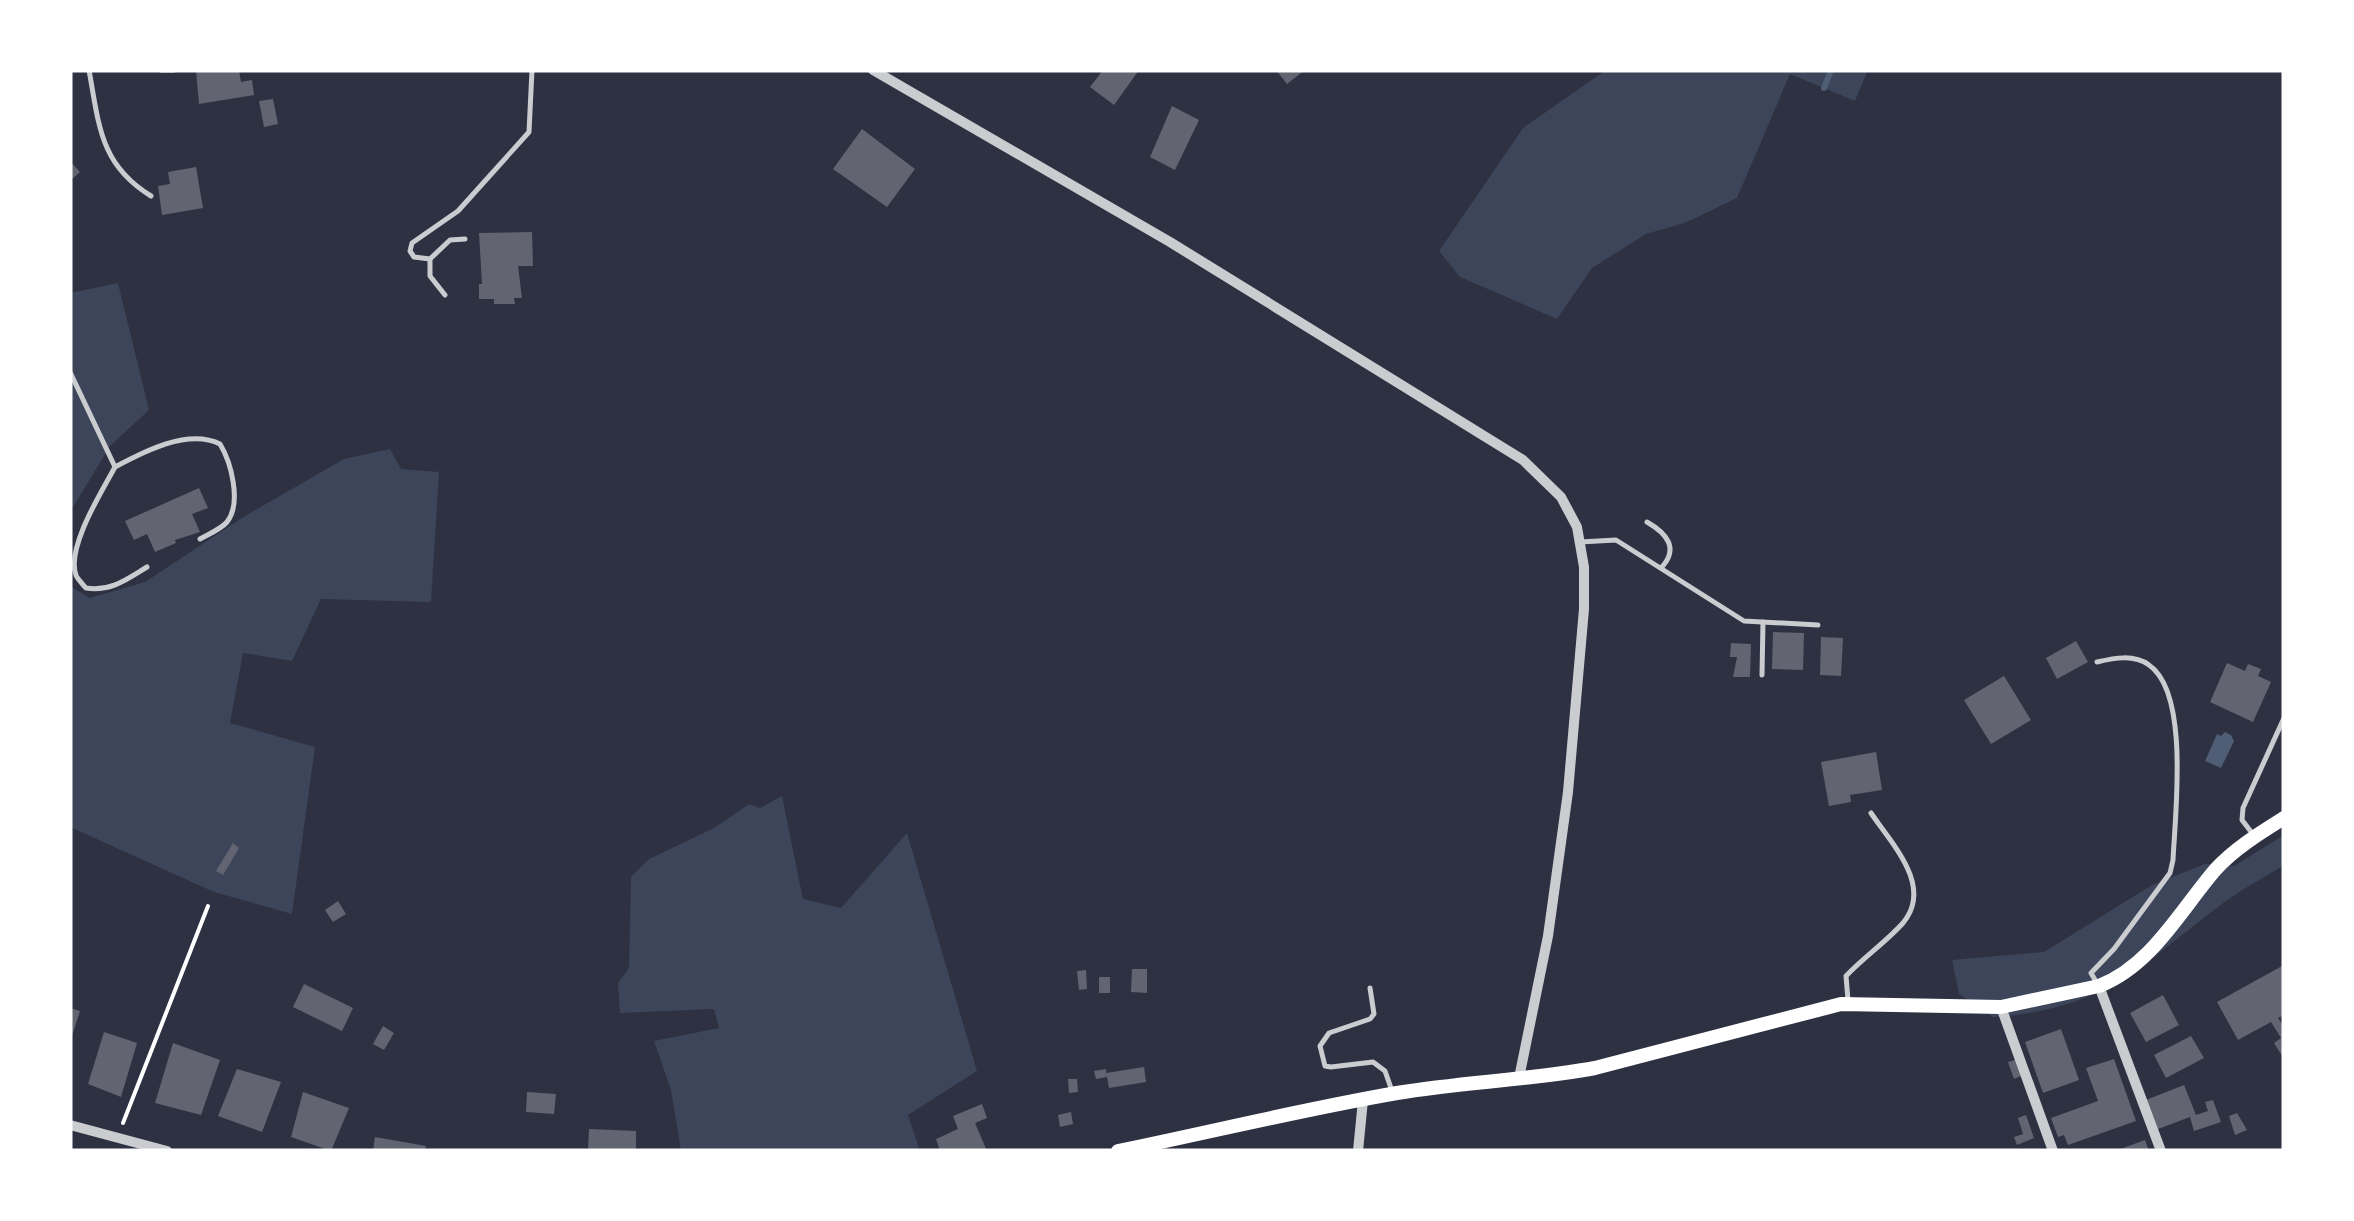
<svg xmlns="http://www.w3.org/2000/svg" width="2354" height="1221" font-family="Poppins,sans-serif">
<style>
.green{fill:#3c4559}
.water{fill:#4f5d75}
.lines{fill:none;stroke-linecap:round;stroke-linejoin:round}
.stream{stroke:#4f5d75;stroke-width:6}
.building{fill:#626471}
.path{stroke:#fff;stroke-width:4}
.service{stroke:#caccd0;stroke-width:5}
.minor{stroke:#caccd0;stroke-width:10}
.secondary{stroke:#fff;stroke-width:14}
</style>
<rect width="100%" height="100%" fill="#2d3142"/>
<g class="green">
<path d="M 1606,70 L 1868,70 L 1855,101 L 1790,74 L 1737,198 L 1685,223 L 1646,234 L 1592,268 L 1557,319 L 1460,277 L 1439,251 L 1523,128 Z"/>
<path d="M 118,283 L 149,410 L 110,446 L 70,512 L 70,293 Z"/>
<path d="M 390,449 L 401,469 L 439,472 L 431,602 L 321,599 L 292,661 L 243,653 L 230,723 L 315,747 L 292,914 L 214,892 L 70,827 L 70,586 L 90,598 L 145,582 L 245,516 L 344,459 Z"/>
<path d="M 782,796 L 803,899 L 841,908 L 907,833 L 977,1071 L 908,1115 L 920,1151 L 681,1151 L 671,1090 L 654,1041 L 719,1028 L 714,1009 L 620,1013 L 618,983 L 629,968 L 631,877 L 649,859 L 714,828 L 749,804 L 760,808 Z"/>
<path d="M 2284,835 L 2284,865 C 2262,879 2238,891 2218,907 C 2138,968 2101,1010 1993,1017 L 1959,994 L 1952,960 L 2044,952 L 2152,885 L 2205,864 L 2234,866 Z"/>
</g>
<path class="water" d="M 2225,732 L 2231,735 L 2234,741 L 2221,768 L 2205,761 L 2217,734 L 2221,736 Z"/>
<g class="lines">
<path class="stream" d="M 1824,88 L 1831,70"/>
</g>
<g class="building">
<path d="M 196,70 L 239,70 L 241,82 L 252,80 L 254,95 L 199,104 Z"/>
<path d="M 1103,70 L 1139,70 L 1114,105 L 1090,87 Z"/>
<path d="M 1276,70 L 1305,70 L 1287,84 Z"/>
<path d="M 273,99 L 278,124 L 264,127 L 259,101 Z"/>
<path d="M 1172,106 L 1199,120 L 1175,170 L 1150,157 Z"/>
<path d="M 862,129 L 915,169 L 887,207 L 833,169 Z"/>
<path d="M 70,161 L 80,172 L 70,181 Z"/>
<path d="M 196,167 L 203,208 L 162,215 L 158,186 L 170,184 L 168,172 Z"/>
<path d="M 532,232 L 533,266 L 518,266 L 522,298 L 514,298 L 515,304 L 494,304 L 494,299 L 479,299 L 479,284 L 482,284 L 479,233 Z"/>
<path d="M 199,488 L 208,508 L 192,514 L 200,532 L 175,540 L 176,543 L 155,552 L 147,534 L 134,540 L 125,521 Z"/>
<path d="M 1773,632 L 1804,633 L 1803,670 L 1772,669 Z"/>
<path d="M 1821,637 L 1843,638 L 1841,676 L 1820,675 Z"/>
<path d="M 2076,641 L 2088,662 L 2057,679 L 2046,658 Z"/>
<path d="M 1731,643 L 1751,644 L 1750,677 L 1733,677 L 1737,657 L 1730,657 Z"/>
<path d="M 2227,663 L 2245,671 L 2248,664 L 2261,669 L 2258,676 L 2271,682 L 2253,722 L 2210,702 Z"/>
<path d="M 2004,676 L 2031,720 L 1991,744 L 1964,700 Z"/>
<path d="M 1876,752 L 1882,790 L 1850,795 L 1851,802 L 1829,806 L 1821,762 Z"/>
<path d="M 233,843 L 239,848 L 223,875 L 216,871 Z"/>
<path d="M 338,901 L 346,914 L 333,922 L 325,910 Z"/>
<path d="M 2282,966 L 2284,1015 L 2278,1018 L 2284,1027 L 2284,1059 L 2274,1043 L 2281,1038 L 2271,1022 L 2238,1040 L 2217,1002 Z"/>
<path d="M 1132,969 L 1147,969 L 1147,993 L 1131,992 Z"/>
<path d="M 1086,970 L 1087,989 L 1079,990 L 1077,971 Z"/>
<rect x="1099" y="977" width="11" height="16"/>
<path d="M 304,984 L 353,1008 L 342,1031 L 293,1007 Z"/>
<path d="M 2163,995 L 2179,1025 L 2146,1042 L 2130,1013 Z"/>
<path d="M 70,1008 L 80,1011 L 71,1039 L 70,1039 Z"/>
<path d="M 383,1026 L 394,1033 L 384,1050 L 373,1044 Z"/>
<path d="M 2061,1029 L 2079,1080 L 2043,1093 L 2025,1042 Z"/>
<path d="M 104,1032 L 137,1043 L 121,1097 L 88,1084 Z"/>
<path d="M 2191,1036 L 2204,1058 L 2166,1078 L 2154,1055 Z"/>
<path d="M 173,1043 L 220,1060 L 201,1115 L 155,1103 Z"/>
<path d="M 2114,1059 L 2136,1121 L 2068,1145 L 2064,1135 L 2058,1137 L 2051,1118 L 2098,1101 L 2086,1068 Z"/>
<path d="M 2015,1060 L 2021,1076 L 2014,1079 L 2008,1062 Z"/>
<path d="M 1144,1067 L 1146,1082 L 1109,1088 L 1107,1077 L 1096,1079 L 1094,1071 L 1106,1069 L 1106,1073 Z"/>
<path d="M 237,1069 L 281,1082 L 262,1132 L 218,1116 Z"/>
<path d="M 1068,1079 L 1077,1079 L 1078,1092 L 1069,1093 Z"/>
<path d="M 2184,1085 L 2196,1115 L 2208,1111 L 2205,1102 L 2213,1100 L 2221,1122 L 2194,1131 L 2190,1117 L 2158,1129 L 2146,1100 Z"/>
<path d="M 303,1092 L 349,1108 L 331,1151 L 291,1137 Z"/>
<path d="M 527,1092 L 556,1094 L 554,1114 L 526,1112 Z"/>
<path d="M 982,1104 L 987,1118 L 975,1123 L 987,1151 L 940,1151 L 936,1139 L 958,1129 L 953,1116 Z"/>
<path d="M 1071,1112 L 1073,1124 L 1060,1127 L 1058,1115 Z"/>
<path d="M 2237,1113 L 2247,1130 L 2235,1135 L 2229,1116 Z"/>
<path d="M 2026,1115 L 2034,1138 L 2017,1145 L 2014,1137 L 2023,1134 L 2018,1118 Z"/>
<path d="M 589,1129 L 636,1131 L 636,1151 L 588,1151 Z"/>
<path d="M 375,1137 L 426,1146 L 425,1151 L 373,1151 Z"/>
<path d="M 2145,1140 L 2149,1151 L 2115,1151 Z"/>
</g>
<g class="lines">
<path class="path" d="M 123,1123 L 208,906"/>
<g class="service">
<path d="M 89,70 C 99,125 100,165 151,196"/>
<path d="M 161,70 L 174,70"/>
<path d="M 430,259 L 414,257 L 410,251 L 412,243 L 458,211 L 529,132 L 532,70"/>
<path d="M 445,295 L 430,276 L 430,259 L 450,240 L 465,239"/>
<path d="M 70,372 L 115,467 C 102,491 66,548 76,575 C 76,577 85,587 86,588 C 111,592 127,579 147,567"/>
<path d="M 115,467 C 143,452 188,428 220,444 C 231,462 242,503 227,522 C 221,529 209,534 200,539"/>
<path d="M 1647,522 C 1666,533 1680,548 1661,568"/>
<path d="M 1580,542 L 1616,540 L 1744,621 L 1818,625"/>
<path d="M 2097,662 C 2114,658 2134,654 2149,665 C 2190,693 2175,815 2173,860 L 2170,873 L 2114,949 L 2091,973 L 2098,985"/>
<path d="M 1762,675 L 1763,622"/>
<path d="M 2252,833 L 2242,820 L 2243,808 L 2284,718"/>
<path d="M 1370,988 L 1374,1014 L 1370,1019 L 1329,1033 L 1320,1046 L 1325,1066 L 1331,1067 L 1373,1062 L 1385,1071 L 1392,1091"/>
<path d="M 1848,1000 L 1846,976 C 1864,957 1886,942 1903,923 C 1934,886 1891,843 1871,813"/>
</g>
<g class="minor">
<path d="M 873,70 L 1170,242 L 1523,460 L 1561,497 L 1577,527 L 1584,567 L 1584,609 L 1568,792 L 1548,936 L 1519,1078"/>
<path d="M 2099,986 L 2161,1151"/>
<path d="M 2001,1007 L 2053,1151"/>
<path d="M 70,1125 L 167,1151"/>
<path d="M 1358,1151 L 1363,1100"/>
</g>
<path class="secondary" d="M 1118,1151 C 1211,1132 1304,1109 1397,1093 C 1463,1082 1530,1080 1595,1068 L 1841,1004 L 2001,1007 L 2099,986 C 2151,966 2180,911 2215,870 C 2234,849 2260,833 2284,818"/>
</g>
<rect width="2354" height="1221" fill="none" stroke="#ffffff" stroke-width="145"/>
</svg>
